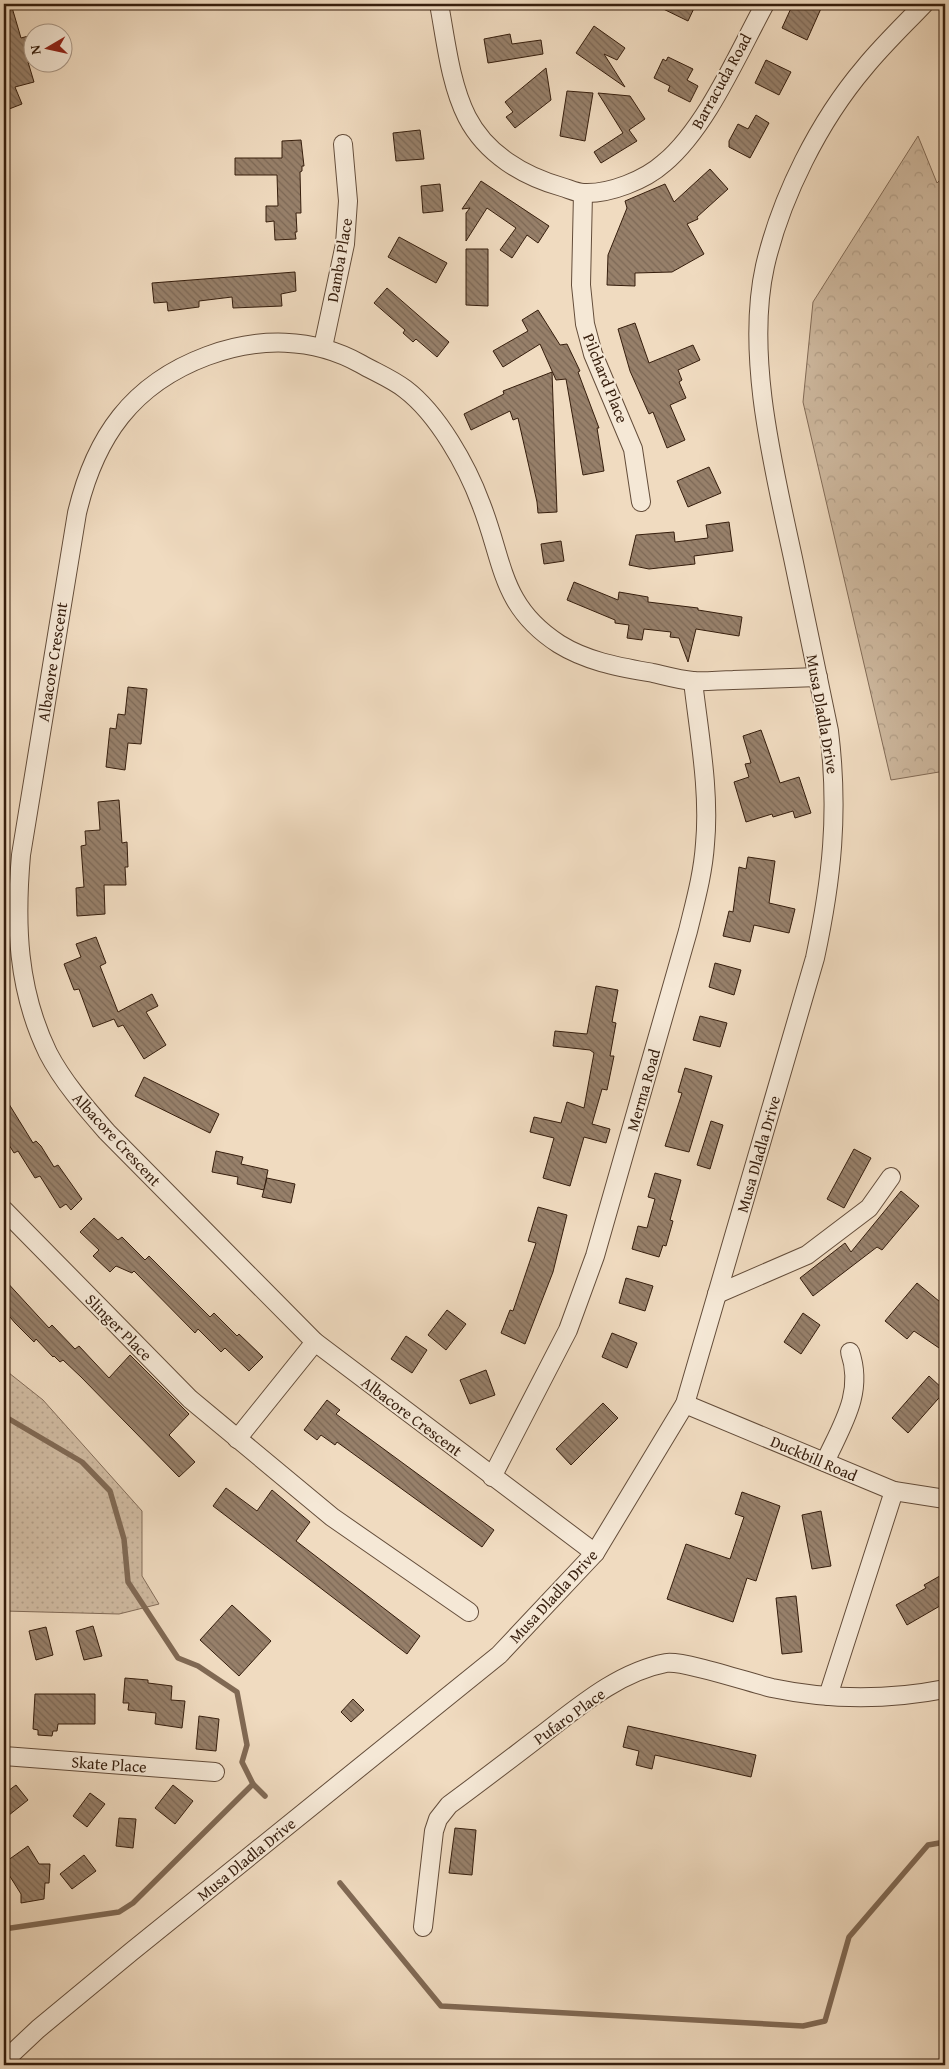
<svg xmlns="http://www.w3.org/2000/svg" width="949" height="2069" font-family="'Gentium Book Plus',serif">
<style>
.grass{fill:url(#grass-dots);stroke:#836c58}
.forest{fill:url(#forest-crowns);stroke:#836c58}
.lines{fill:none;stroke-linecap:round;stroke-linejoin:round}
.stream{stroke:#806954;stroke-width:5.5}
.building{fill:url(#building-back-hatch);stroke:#361e0d}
.minor-casing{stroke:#644d3a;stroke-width:20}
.minor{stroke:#f5e8d6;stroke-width:18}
.labels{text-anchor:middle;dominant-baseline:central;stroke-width:4;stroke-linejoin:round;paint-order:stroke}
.street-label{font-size:16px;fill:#361e0d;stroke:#f5e8d6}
</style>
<defs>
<pattern id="grass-dots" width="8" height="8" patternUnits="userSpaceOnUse" patternTransform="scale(1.25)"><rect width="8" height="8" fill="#d0bba2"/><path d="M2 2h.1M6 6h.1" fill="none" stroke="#b3a08a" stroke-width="1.8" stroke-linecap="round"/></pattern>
<pattern id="forest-crowns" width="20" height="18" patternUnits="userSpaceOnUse" patternTransform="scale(1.25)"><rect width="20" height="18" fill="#d0bba2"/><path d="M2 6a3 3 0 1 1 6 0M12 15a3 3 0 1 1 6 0" fill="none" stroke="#b3a08a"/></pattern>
<pattern id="building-back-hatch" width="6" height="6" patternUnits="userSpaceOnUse" patternTransform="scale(1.25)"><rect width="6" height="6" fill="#97806a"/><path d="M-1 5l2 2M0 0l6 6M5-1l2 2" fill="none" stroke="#7c6856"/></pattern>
</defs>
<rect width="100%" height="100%" fill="#f0dbc0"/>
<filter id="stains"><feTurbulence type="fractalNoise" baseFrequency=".004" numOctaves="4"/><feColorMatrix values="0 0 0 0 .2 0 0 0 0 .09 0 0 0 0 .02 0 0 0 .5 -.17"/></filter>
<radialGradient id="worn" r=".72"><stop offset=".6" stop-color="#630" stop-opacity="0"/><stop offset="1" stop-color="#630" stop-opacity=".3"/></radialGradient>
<path class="grass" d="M 4,1369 L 43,1400 L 142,1511 L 142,1576 L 159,1604 L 119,1614 L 4,1611 Z"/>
<path class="forest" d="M 918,136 L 937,183 L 945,175 L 945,771 L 891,780 L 803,402 L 813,302 Z"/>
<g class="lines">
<g class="stream">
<path d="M 4,1416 L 82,1462 L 110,1491 L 124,1539 L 128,1582 L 178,1658 L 198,1666 L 237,1692 L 247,1745 L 242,1762 L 253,1784 L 265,1796"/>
<path d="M 340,1883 L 441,2006 L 803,2026 L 825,2021 L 849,1937 L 928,1845 L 945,1842"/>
<path d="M 4,1929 L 119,1912 L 133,1903 L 253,1784"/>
</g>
</g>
<g class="building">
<path d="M 4,4 L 11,4 L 21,38 L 32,35 L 32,61 L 28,62 L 34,82 L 15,87 L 22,104 L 4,111 Z"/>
<path d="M 653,4 L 696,4 L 688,21 Z"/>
<path d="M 802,4 L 823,4 L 807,40 L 782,28 L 792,6 L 799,9 Z"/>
<path d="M 594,26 L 625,48 L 617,60 L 604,54 L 625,87 L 576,53 Z"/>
<path d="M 510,34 L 512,44 L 541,40 L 543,54 L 488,63 L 484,39 Z"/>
<path d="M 668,57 L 693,69 L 687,80 L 698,86 L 690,102 L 668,91 L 670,86 L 654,78 L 663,59 L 666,61 Z"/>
<path d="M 766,60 L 791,72 L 779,95 L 755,83 Z"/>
<path d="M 546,68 L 551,100 L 515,128 L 506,117 L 513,112 L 505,102 Z"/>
<path d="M 567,91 L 593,93 L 585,141 L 560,136 Z"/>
<path d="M 598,93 L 630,96 L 645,119 L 629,130 L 637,141 L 601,163 L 594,152 L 623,133 Z"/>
<path d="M 756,115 L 769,123 L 750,158 L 729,147 L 729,141 L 738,124 L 748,129 Z"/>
<path d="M 420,130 L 424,159 L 396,161 L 393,133 Z"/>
<path d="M 301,140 L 304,166 L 302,166 L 302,171 L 300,172 L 301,213 L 296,213 L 297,232 L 295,232 L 296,239 L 275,240 L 274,221 L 266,222 L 266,206 L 278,206 L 277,175 L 235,175 L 235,158 L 282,158 L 282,141 Z"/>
<path d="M 710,169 L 728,189 L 697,217 L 698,219 L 687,224 L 704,254 L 672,272 L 635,273 L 635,286 L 607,285 L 608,255 L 627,208 L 625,201 L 665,184 L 674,202 Z"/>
<path d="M 481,181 L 549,226 L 538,243 L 527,235 L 512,258 L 500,250 L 516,228 L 487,208 L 466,241 L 466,213 L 470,208 L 462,209 Z"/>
<path d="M 440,184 L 443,211 L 423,213 L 421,186 Z"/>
<path d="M 399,237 L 447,263 L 436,283 L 388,257 Z"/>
<path d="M 466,249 L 488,249 L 488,306 L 466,305 Z"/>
<path d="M 295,272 L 296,291 L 281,294 L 282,306 L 233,308 L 232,297 L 199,301 L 199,307 L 168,311 L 167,302 L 154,303 L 152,283 Z"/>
<path d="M 387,288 L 449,342 L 437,357 L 416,339 L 413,342 L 403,333 L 405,330 L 374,303 Z"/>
<path d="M 538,310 L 560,345 L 567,344 L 580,371 L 578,372 L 599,428 L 597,428 L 604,471 L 583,475 L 566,379 L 556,380 L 540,344 L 503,367 L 493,351 L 528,331 L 522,320 Z"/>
<path d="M 635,323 L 649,363 L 693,345 L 700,360 L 678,370 L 682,380 L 679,382 L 686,398 L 670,405 L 685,440 L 667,448 L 653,412 L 649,414 L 630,371 L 618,329 Z"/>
<path d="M 552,372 L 557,512 L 538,513 L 537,502 L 518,418 L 513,420 L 510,411 L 471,430 L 464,414 L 504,394 L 503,391 Z"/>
<path d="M 709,467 L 721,493 L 688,507 L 677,481 Z"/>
<path d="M 729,522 L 733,551 L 694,556 L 695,564 L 649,569 L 629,565 L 636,535 L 674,532 L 675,542 L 708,538 L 706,525 Z"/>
<path d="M 561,541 L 564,561 L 544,564 L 541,544 Z"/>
<path d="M 574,582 L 618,600 L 619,592 L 648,597 L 648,602 L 698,608 L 698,610 L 742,617 L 739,636 L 696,629 L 688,662 L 679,638 L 670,637 L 671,632 L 644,629 L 642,640 L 627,638 L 629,625 L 615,623 L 615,620 L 567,600 Z"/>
<path d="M 128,687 L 147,689 L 141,744 L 128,743 L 125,770 L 106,767 L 110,728 L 116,729 L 118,714 L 125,715 Z"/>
<path d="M 761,730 L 780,783 L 799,777 L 811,813 L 795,818 L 793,811 L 773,817 L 772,814 L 746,822 L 734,782 L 749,777 L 745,764 L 751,763 L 743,736 Z"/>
<path d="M 119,800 L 122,843 L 127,842 L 128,867 L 125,867 L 126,885 L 104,885 L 105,914 L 77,916 L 76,888 L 84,887 L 81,846 L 86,845 L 85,831 L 100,830 L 98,802 Z"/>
<path d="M 748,857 L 775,861 L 769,903 L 795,909 L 789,933 L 754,925 L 750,942 L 723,936 L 729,911 L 733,912 L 739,867 L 746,869 Z"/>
<path d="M 96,937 L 106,963 L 100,966 L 118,1012 L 152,994 L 158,1006 L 146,1012 L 166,1045 L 144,1059 L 123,1025 L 118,1027 L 114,1019 L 93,1027 L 79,989 L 74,990 L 64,964 L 81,957 L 76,944 Z"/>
<path d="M 715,963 L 741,970 L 734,995 L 709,987 Z"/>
<path d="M 596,986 L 618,990 L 612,1022 L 616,1023 L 610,1056 L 614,1056 L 607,1090 L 602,1089 L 592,1124 L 610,1129 L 606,1143 L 584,1137 L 570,1186 L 543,1178 L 554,1138 L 530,1132 L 534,1117 L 561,1123 L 567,1102 L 584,1108 L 594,1053 L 590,1050 L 553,1046 L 555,1031 L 587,1034 Z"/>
<path d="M 700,1016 L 727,1023 L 720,1047 L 693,1040 Z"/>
<path d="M 685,1068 L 712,1076 L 689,1152 L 665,1146 L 682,1093 L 678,1092 Z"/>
<path d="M 144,1077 L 219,1114 L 210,1133 L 135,1096 Z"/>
<path d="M 4,1096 L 33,1143 L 36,1141 L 41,1146 L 54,1167 L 58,1165 L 82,1199 L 71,1210 L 66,1204 L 60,1208 L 40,1176 L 35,1178 L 18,1151 L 14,1153 L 4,1137 Z"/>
<path d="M 711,1121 L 723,1125 L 710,1169 L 697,1165 Z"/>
<path d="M 854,1149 L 871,1158 L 844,1208 L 827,1199 Z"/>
<path d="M 216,1151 L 243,1157 L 241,1164 L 268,1170 L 264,1190 L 237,1184 L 238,1177 L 212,1172 Z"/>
<path d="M 655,1173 L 681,1180 L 670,1220 L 673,1221 L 666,1246 L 663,1245 L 659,1257 L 632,1249 L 638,1226 L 647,1228 L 655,1199 L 648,1197 Z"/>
<path d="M 267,1178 L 295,1184 L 291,1203 L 262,1197 Z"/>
<path d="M 901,1191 L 919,1206 L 882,1250 L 877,1247 L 813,1296 L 800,1278 L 845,1243 L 851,1252 Z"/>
<path d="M 538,1207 L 567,1215 L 553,1272 L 525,1344 L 501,1333 L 510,1310 L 513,1311 L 536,1243 L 528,1241 Z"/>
<path d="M 94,1218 L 118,1240 L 122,1237 L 145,1260 L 149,1256 L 210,1317 L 214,1313 L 237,1336 L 239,1334 L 263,1357 L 249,1371 L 225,1348 L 221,1352 L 198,1329 L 195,1333 L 134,1271 L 132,1273 L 116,1266 L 110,1272 L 93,1256 L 99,1250 L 80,1232 Z"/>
<path d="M 626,1278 L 653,1286 L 645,1311 L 619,1303 Z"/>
<path d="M 4,1279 L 49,1328 L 52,1325 L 75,1349 L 79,1346 L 109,1378 L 130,1355 L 189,1414 L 169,1435 L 195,1462 L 179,1477 L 81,1377 L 63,1360 L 60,1362 L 54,1356 L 53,1357 L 36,1339 L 34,1342 L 15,1323 L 4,1310 Z"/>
<path d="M 917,1283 L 945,1306 L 945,1352 L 914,1331 L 907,1339 L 885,1321 Z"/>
<path d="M 447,1310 L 466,1324 L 446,1350 L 428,1335 Z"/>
<path d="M 803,1313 L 820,1325 L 801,1354 L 784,1342 Z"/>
<path d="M 612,1333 L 637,1343 L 627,1368 L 602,1357 Z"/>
<path d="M 406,1336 L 427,1350 L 412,1373 L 391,1359 Z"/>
<path d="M 486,1370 L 495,1395 L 470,1404 L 460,1380 Z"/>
<path d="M 929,1376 L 945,1391 L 908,1433 L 892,1418 Z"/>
<path d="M 327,1400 L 340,1410 L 336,1414 L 494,1530 L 482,1547 L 337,1442 L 335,1445 L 321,1435 L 317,1440 L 304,1430 Z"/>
<path d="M 603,1403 L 618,1418 L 571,1465 L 556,1449 Z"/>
<path d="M 226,1488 L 257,1511 L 272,1490 L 310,1522 L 296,1541 L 420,1636 L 407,1654 L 213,1506 Z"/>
<path d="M 742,1492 L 780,1506 L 756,1581 L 747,1578 L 733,1622 L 667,1599 L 686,1544 L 730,1559 L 744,1517 L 735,1514 Z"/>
<path d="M 821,1511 L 831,1566 L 812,1569 L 802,1515 Z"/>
<path d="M 945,1573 L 945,1603 L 907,1625 L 896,1605 L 926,1588 L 924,1585 Z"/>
<path d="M 796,1596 L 802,1652 L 782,1654 L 776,1598 Z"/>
<path d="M 232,1605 L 271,1641 L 239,1676 L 200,1640 Z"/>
<path d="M 93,1626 L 102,1656 L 84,1660 L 76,1631 Z"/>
<path d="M 46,1627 L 53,1655 L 36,1660 L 29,1631 Z"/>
<path d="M 125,1678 L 148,1680 L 148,1683 L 172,1686 L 171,1700 L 185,1701 L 182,1728 L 155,1724 L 156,1713 L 128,1710 L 129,1703 L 123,1703 Z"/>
<path d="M 35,1694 L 95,1694 L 95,1724 L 58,1724 L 57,1731 L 53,1731 L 52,1736 L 38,1735 L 38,1730 L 33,1729 Z"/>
<path d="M 353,1699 L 364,1710 L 351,1722 L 341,1712 Z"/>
<path d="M 199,1716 L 219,1719 L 216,1751 L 196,1749 Z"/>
<path d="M 628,1726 L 756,1755 L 751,1777 L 655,1755 L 652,1769 L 636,1765 L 639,1751 L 623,1747 Z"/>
<path d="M 16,1785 L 28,1800 L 4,1819 L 4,1794 Z"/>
<path d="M 173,1785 L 193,1801 L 175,1824 L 155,1808 Z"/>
<path d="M 90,1793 L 105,1804 L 87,1827 L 73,1816 Z"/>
<path d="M 119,1818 L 136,1819 L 133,1848 L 116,1846 Z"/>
<path d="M 455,1828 L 476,1830 L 472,1875 L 449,1873 Z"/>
<path d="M 28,1846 L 39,1864 L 50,1864 L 49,1883 L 45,1883 L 44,1899 L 21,1903 L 21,1894 L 4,1867 L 4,1863 Z"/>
<path d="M 84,1855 L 96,1871 L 72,1889 L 60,1874 Z"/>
</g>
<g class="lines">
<g class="minor-casing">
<g id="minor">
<path d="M 439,4 C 446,41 450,83 467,117 C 486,154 523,176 562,187 C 569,189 577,193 584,193 C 610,194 645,180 664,163 C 707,127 738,53 765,4"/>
<path d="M 583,193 L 581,285 L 585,324 L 593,354 L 633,449 L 641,502"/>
<path d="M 323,347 L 345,244 L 348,201 L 343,144"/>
<path d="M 4,1210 L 190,1399 L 332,1517 L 469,1612"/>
<path d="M 717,1294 L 807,1255 L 869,1208 L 891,1177"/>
<path d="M 685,1404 L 894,1491 L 945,1499"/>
<path d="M 237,1439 L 315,1342"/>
<path d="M 825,1462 C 842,1425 864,1393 850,1352"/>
<path d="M 492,1477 L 568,1330 L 595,1256 L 688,931 C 695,902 703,874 705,844 C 710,791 699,734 693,681"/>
<path d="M 595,1553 L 315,1342 L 107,1132 C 86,1108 63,1082 48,1053 C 17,989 15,924 21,855 L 77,513 C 95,437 132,384 207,356 C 258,337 313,337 361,364 C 375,372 392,379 405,389 C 438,414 467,466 481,504 C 504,562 500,606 559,644 C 588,662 620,667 653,673 C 666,676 680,680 693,681 C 706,682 720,680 733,680 C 761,679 789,678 818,677"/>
<path d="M 828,1696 L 894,1491"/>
<path d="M 4,1756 L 215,1772"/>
<path d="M 423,1927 L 434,1831 L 438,1819 L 449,1805 C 479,1783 509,1760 539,1737 C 577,1708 618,1672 666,1663 C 683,1660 751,1683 772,1688 C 829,1700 889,1700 945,1689"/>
<path d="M 4,2061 L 38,2029 L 131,1952 L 499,1655 L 595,1553 L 685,1404 L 815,958 C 832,879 839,812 829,731 C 817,674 805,616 793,558 C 774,469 745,356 765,266 C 781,197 819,121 865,67 C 883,45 904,25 924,4"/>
</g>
</g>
<use href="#minor" class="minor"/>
</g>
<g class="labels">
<g class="street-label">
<text transform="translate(721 81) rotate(-61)">Barracuda Road</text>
<text transform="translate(339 260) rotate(-80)">Damba Place</text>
<text transform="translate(606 378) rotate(68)">Pilchard Place</text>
<text transform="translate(52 662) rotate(-81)">Albacore Crescent</text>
<text transform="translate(823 714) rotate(80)">Musa Dladla Drive</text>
<text transform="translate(643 1090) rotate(-74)">Merma Road</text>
<text transform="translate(117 1139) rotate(47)">Albacore Crescent</text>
<text transform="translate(758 1154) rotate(-74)">Musa Dladla Drive</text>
<text transform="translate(119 1327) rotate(45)">Slinger Place</text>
<text transform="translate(412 1416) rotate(37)">Albacore Crescent</text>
<text transform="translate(814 1458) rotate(23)">Duckbill Road</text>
<text transform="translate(553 1596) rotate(-47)">Musa Dladla Drive</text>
<text transform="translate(569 1716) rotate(-36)">Pufaro Place</text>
<text transform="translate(109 1764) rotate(4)">Skate Place</text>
<text transform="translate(246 1859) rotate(-39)">Musa Dladla Drive</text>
</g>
</g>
<rect width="949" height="2069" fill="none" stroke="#f0dbc0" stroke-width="20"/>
<rect x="5" y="5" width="939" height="2059" fill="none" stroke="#361e0d" stroke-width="2.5"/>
<rect x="10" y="10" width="929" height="2049" fill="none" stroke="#361e0d"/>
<g transform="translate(48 48) rotate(261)"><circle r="24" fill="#f5e8d6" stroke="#a99786"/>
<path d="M0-4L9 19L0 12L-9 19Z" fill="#8f2418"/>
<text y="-8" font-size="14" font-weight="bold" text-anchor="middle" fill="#361e0d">N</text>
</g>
<rect width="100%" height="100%" filter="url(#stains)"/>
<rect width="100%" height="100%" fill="url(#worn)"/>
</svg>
